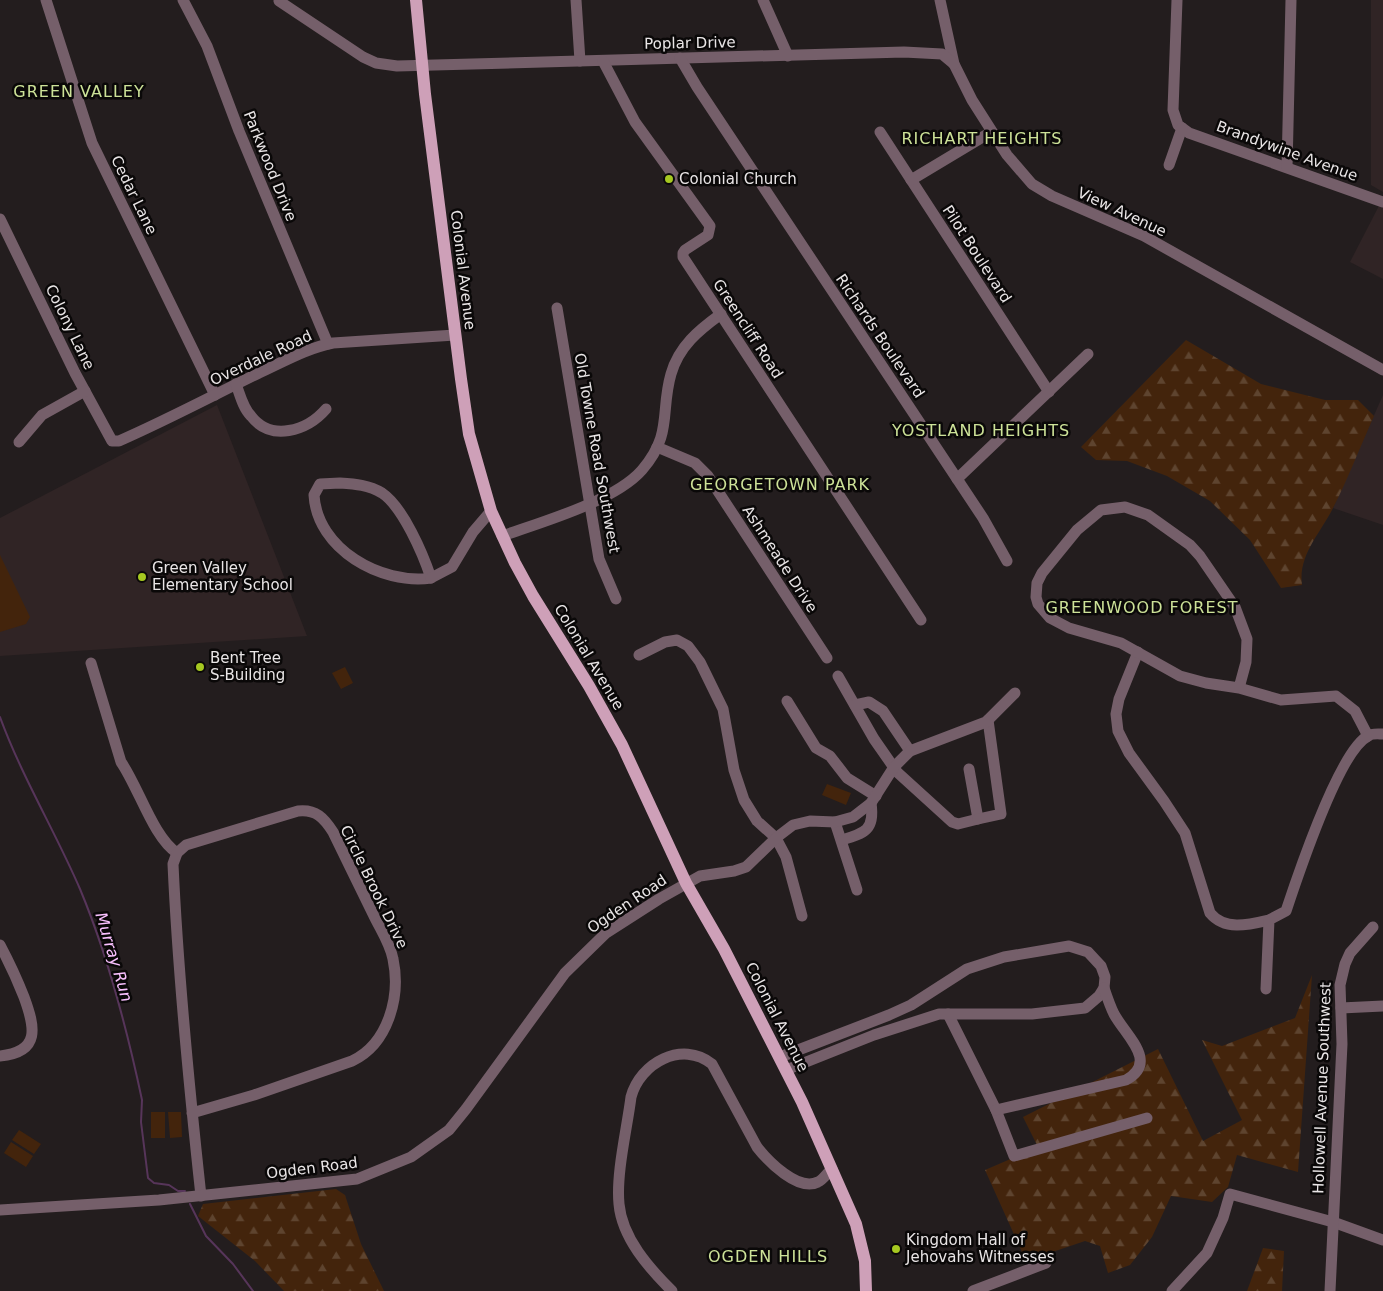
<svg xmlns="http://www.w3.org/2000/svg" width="1383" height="1291" font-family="'DejaVu Sans',sans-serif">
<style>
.built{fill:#302425}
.green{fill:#43240c}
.forest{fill:url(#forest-firs)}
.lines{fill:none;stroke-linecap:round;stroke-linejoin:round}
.stream{stroke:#57355a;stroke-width:2}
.minor{stroke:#755f6a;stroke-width:11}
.major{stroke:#cea0b8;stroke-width:12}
.poi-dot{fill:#a6c821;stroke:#0a0808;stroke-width:2}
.labels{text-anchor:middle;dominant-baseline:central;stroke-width:5;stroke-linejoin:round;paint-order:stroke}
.street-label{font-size:15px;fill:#e9e5e6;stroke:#0a0808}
.poi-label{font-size:15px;fill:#e9e5e6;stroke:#0a0808;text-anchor:start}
.neighbourhood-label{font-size:16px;letter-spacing:1px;fill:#cde298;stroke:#0a0808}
.water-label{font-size:16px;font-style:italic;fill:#fac1ff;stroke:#0a0808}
</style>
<defs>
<pattern id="forest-firs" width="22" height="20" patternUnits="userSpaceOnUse" patternTransform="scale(1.25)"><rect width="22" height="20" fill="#43240c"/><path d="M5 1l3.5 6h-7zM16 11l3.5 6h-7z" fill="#5e442f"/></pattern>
</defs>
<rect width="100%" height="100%" fill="#231d1e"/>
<g class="built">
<path d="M 1371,0 L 1383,0 L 1383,192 L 1371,185 Z"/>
<path d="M 1383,198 L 1383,279 L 1350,262 Z"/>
<path d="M 1383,395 L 1383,525 L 1333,508 Z"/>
<path d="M 217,405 L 307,636 L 0,656 L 0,518 Z"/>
</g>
<g class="green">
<path d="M 0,555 L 30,617 L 26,624 L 0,632 Z"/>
<path d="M 345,667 L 353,683 L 341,689 L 332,673 Z"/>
<path d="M 827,784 L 851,793 L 846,805 L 822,795 Z"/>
<rect x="151" y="1112" width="14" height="26"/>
<path d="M 168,1112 L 181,1112 L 182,1137 L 170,1138 Z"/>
<path d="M 19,1130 L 41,1144 L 34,1154 L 12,1140 Z"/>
<path d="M 11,1142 L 33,1156 L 26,1167 L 4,1153 Z"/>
</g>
<g class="forest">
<path d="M 1186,340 L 1261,384 L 1325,400 L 1358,400 L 1374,416 C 1360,447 1348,479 1333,508 C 1320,534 1298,555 1302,585 L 1281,588 L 1250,540 L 1210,501 L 1167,476 L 1127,461 L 1096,460 L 1081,447 Z"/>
<path d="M 1312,975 L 1298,1172 L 1237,1155 L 1228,1187 L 1212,1202 L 1171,1196 L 1152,1237 L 1130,1265 L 1108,1273 L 1100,1246 L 1085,1241 L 1026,1261 L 985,1170 L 1038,1147 L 1023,1117 L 1158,1049 L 1203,1141 L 1242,1120 L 1202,1040 L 1222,1046 L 1295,1018 Z"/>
<path d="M 336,1189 L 345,1195 L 361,1244 L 384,1291 L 284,1291 L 255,1261 L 198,1216 L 203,1204 Z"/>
<path d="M 1263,1248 L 1284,1251 L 1282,1291 L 1247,1291 Z"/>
</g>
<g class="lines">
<g class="stream">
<path d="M 0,717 C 22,777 55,831 80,889 C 108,956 127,1029 142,1100 L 141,1122 L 148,1178 L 154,1183 L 169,1185 L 178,1191 L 185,1191"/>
<path d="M 190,1204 L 206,1236 L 233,1264 L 253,1291"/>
</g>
<g class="minor">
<path d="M 46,0 L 92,143 L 215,395"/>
<path d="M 183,0 L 207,46 L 239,131 L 328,344"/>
<path d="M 576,0 L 580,61"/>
<path d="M 763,0 L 788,56"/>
<path d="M 940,0 L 954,64 L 972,100 L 1007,155 L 1032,184 L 1052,196 L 1144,236 L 1383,370"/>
<path d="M 1177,0 L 1173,110 L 1178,125 L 1189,133 L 1383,202"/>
<path d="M 279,1 L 363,57 L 376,63 L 397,66 L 904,52 L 942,54 L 954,64"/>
<path d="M 680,58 L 697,87 L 983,518 L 1007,561"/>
<path d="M 603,61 L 635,122 L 710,226 L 708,235 L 685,250 L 683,253 L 683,257 L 921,620"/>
<path d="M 880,132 L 1049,392"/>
<path d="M 1169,165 L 1182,128"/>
<path d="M 1287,167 L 1291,0"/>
<path d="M 911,180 L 991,132"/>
<path d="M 0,219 L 75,373 L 112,441 L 119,441 C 167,420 212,396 259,373 C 283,362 307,348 333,343 L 455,335"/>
<path d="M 557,308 L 599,559 L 616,599"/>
<path d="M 236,384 C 240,395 243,408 251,416 C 271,442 307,431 326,409"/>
<path d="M 19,442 L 42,415 L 85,391"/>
<path d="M 657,447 L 695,463 L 708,476 L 827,658"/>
<path d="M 957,479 L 1088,354"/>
<path d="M 340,483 C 355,484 369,485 382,493 C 403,507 423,554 431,578 C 381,585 317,549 314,495 L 320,484 Z"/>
<path d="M 502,536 C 542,522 615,501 642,470 C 673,434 660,412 671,374 C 679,346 699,330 721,314"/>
<path d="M 431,578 L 452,567 L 473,532 L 491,511"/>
<path d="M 1138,652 L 1119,699 L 1116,714 L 1118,731 L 1129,753 L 1164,801 L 1185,833 L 1210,913 C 1225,931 1248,925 1269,920"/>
<path d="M 639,655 L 665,642 L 677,640 L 688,646 L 700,662 L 723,709 L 734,770 L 744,800 L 757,821 L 776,838 L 786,857 L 802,916"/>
<path d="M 91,663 L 121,762 C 139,788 153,837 177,853"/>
<path d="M 838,676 L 874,739 L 897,772 L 952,822 L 958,824 L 978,819 L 969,769"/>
<path d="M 1239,688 L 1246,662 L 1247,639 L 1235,607 L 1200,556 L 1190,545 L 1148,515 L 1125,507 L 1101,510 L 1077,530 L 1042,573 L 1037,583 L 1036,597 L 1038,604 L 1050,618 L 1069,628 L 1121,643 L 1180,676 L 1206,683 L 1239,688 L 1281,700 L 1336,696 L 1355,711 L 1368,736"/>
<path d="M 787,701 L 816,748 L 830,756 L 847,778 L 876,796"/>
<path d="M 855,705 L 869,702 L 883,711 L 910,751"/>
<path d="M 978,819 L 1001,814 L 988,720"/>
<path d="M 835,822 L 857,890"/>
<path d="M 842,840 C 865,833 875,830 871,803"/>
<path d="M 0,945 C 9,962 17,979 24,997 C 35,1027 41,1052 0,1056"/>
<path d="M 1266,989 L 1269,920 L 1286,911 C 1297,878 1339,751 1368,736 C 1372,733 1378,734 1383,734"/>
<path d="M 1341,1008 L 1383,1006"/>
<path d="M 948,1014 L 996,1110 L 1014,1156 L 1147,1118"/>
<path d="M 780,1057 L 889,1015 L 911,1005 L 967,969 L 1004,957 L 1069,946 L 1088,952 L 1101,966 L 1105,977 L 1104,988 L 1099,996 L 1085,1008 L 1032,1014 L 939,1014 L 874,1035 L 786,1070"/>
<path d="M 996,1110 L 1126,1080 C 1159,1062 1126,1036 1114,1014 C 1110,1006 1107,997 1104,988"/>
<path d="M 192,1113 L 254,1095 L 352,1061 C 388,1044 401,997 393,959 C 390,943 380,929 373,914 C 360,887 346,859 333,832 C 324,818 316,809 298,811 L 186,845 L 177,853 L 173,864 C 178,975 189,1086 201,1196"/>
<path d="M 0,1210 L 159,1200 L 357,1179 L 411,1157 L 449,1130 L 466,1109 L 565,973 L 606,933 L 659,899 L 700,876 L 734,871 L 746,867 L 776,838 L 793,825 L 810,821 L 835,822 L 853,817 L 871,803 L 894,767 L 910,751 L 986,722 L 1015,693"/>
<path d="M 672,1291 C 649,1268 622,1238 619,1204 C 616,1173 627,1129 631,1097 C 640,1063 682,1040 712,1064 L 757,1147 C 768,1161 798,1192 818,1182 C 823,1180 828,1172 832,1169"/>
<path d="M 973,1291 L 1046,1263"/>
<path d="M 1172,1291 L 1207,1253 L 1223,1218 L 1230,1194 L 1333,1222 L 1383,1240"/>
<path d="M 1330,1291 L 1342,1044 L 1340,985 L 1345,964 L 1350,953 L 1373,927"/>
</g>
<path class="major" d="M 416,0 L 425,94 L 461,379 L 469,434 L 491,511 L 515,563 L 533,596 L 589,686 L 622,745 L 686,883 L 724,949 L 802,1102 L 856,1224 L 865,1261 L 866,1291"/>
</g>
<g class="poi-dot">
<circle cx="669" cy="179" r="5"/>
<circle cx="142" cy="577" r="5"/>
<circle cx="200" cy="667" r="5"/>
<circle cx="896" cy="1249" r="5"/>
</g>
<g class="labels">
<g class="street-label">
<text transform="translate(690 43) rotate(-1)">Poplar Drive</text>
<text transform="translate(1287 151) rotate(20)">Brandywine Avenue</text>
<text transform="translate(270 166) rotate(68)">Parkwood Drive</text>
<text transform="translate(134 195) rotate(64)">Cedar Lane</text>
<text transform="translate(1122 212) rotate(25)">View Avenue</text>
<text transform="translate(977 254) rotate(57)">Pilot Boulevard</text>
<text transform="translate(463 270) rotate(83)">Colonial Avenue</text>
<text transform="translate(70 327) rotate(64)">Colony Lane</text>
<text transform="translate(748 329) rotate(57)">Greencliff Road</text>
<text transform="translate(880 336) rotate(56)">Richards Boulevard</text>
<text transform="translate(261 358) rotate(-25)">Overdale Road</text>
<text transform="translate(597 453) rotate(80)">Old Towne Road Southwest</text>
<text transform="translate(780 559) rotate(57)">Ashmeade Drive</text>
<text transform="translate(589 657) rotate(59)">Colonial Avenue</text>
<text transform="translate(374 887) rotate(64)">Circle Brook Drive</text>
<text transform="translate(627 904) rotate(-34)">Ogden Road</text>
<text transform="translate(777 1017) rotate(63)">Colonial Avenue</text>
<text transform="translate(1322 1088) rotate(-88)">Hollowell Avenue Southwest</text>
<text transform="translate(312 1168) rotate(-7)">Ogden Road</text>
</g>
<g class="poi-label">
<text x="679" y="179">Colonial Church</text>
<text x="152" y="568">Green Valley<tspan x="152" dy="17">Elementary School</tspan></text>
<text x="210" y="658">Bent Tree<tspan x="210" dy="17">S-Building</tspan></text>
<text x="906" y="1240">Kingdom Hall of<tspan x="906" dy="17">Jehovahs Witnesses</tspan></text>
</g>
<g class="neighbourhood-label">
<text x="79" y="91">GREEN VALLEY</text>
<text x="982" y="138">RICHART HEIGHTS</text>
<text x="981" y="430">YOSTLAND HEIGHTS</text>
<text x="780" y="484">GEORGETOWN PARK</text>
<text x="1142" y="607">GREENWOOD FOREST</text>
<text x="768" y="1256">OGDEN HILLS</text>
</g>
<g class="water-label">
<text transform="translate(114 957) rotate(73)">Murray Run</text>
</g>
</g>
</svg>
